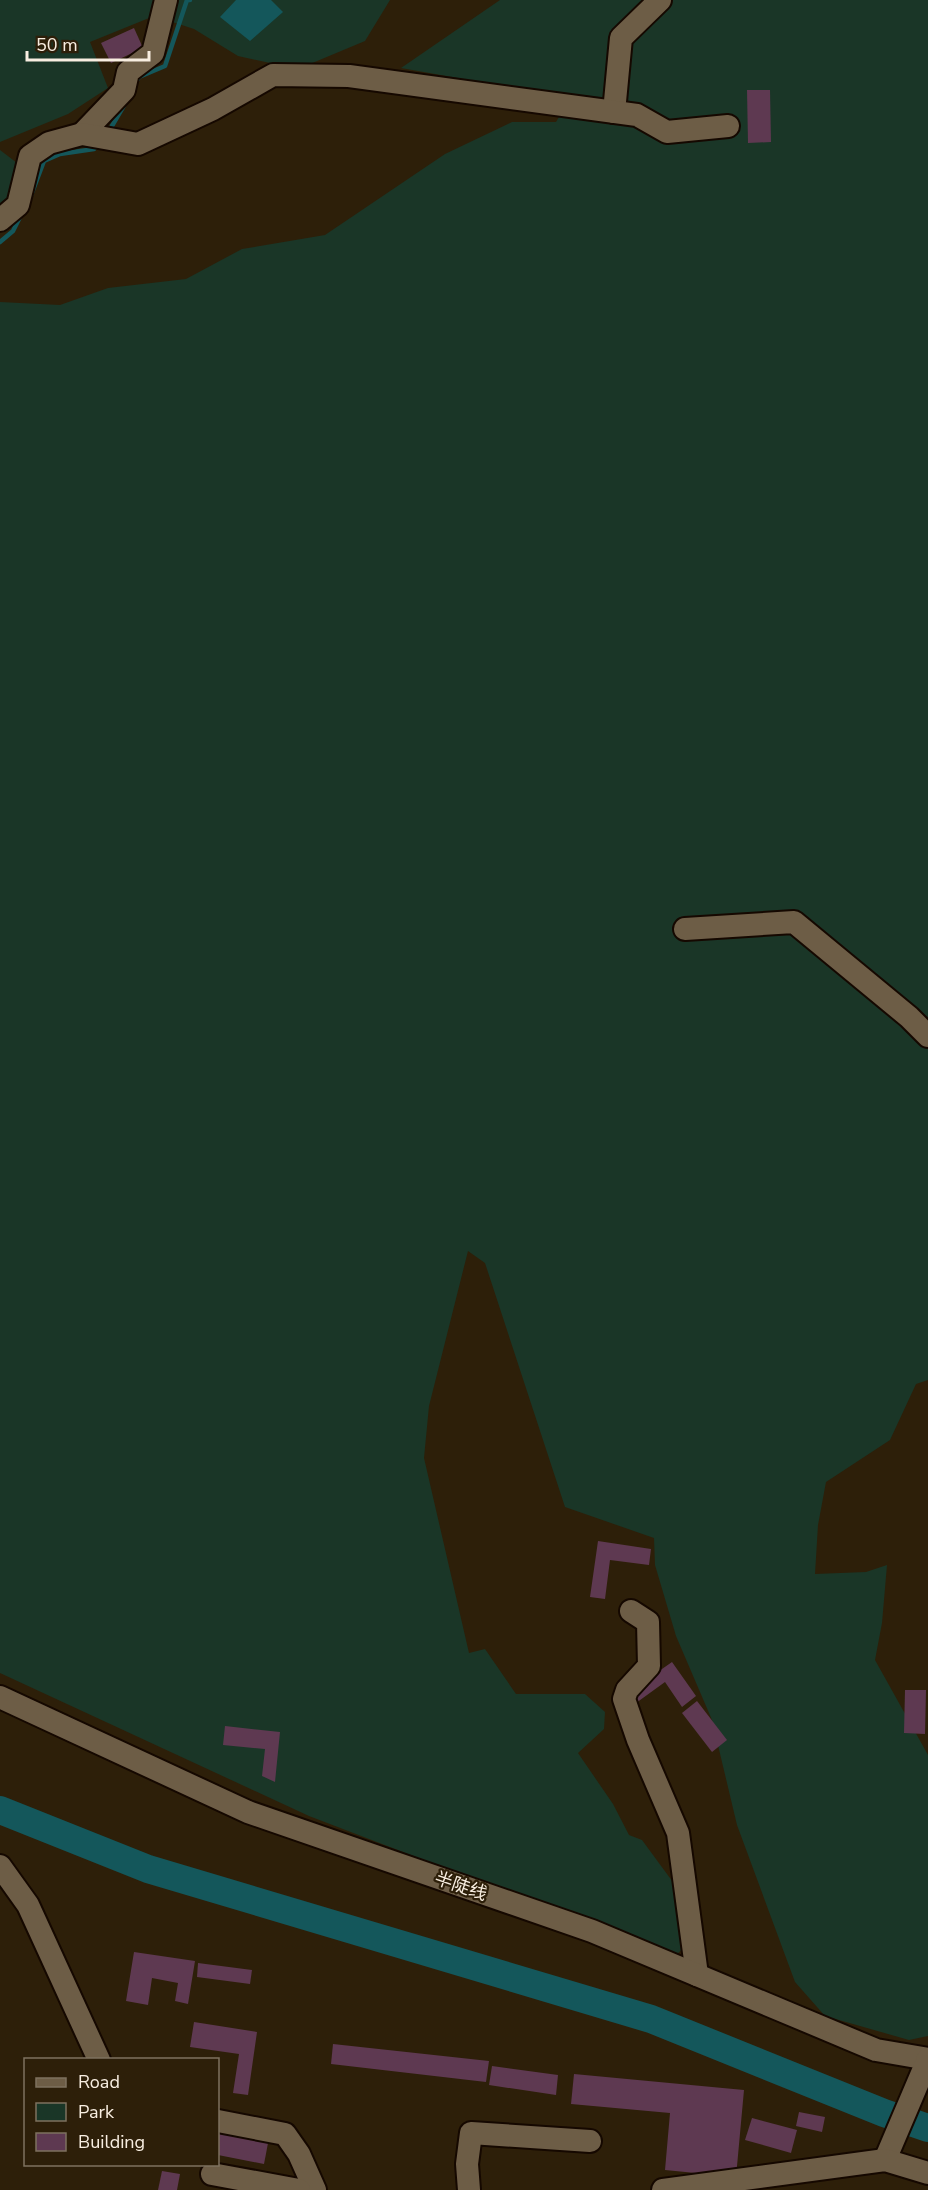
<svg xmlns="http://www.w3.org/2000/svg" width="928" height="2190" font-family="'Nunito Sans','Noto Sans SC',sans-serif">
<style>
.green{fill:#1a3627}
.water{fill:#14575b}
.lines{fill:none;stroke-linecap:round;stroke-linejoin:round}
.stream{stroke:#14575b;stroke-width:4.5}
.river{stroke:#14575b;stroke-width:28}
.building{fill:#5e3951}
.minor-casing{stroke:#150800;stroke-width:26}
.minor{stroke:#6d5d46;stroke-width:22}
.labels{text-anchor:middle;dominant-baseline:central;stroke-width:4.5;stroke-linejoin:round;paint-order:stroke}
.street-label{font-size:18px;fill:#f8eee1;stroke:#2d1f09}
</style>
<rect width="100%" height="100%" fill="#2d1f09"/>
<g class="green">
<path d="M 0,0 L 390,0 L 365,41 L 298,69 L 238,56 L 194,29 L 154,16 L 90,42 L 108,88 L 68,114 L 0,142 Z"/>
<path d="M 500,0 L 928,0 L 928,1380 L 916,1384 L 890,1440 L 826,1482 L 818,1525 L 815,1574 L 866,1572 L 887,1565 L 882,1623 L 875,1660 L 928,1755 L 928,2036 L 909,2040 L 825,2016 L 795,1982 L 737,1825 L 712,1720 L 676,1636 L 655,1565 L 654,1538 L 565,1507 L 485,1263 L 468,1251 L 429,1406 L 424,1458 L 469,1653 L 485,1649 L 516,1694 L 585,1694 L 605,1712 L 604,1729 L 578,1753 L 613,1804 L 629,1835 L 642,1840 L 678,1889 L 692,1940 L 675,1956 L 309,1816 L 0,1673 L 0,302 L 60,305 L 108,288 L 186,279 L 242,249 L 325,235 L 445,154 L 512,122 L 556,122 L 570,98 L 401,68 Z"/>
<path d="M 0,150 L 17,163 L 15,190 L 0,204 Z"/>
</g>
<path class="water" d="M 236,0 L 271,0 L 283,12 L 250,41 L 220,17 Z"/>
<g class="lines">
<g class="stream">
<path d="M 135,84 L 139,77 L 165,66 L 187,0 L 190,0"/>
<path d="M 109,131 L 126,102"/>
<path d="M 30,198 L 44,161 L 60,154 L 94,149 L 98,144"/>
<path d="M 0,242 L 13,231 L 22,213"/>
</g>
<path class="river" d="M 0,1810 L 148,1869 L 651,2019 L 884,2113 L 928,2128"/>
</g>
<g class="building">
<path d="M 134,28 L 143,48 L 111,63 L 101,43 Z"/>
<path d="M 747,90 L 770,90 L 771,142 L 748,143 Z"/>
<path d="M 598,1541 L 651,1549 L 649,1565 L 610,1560 L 605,1599 L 590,1597 Z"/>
<path d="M 672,1662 L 696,1696 L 682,1707 L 665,1682 L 636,1703 L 629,1692 Z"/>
<path d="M 905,1690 L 926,1690 L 925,1734 L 904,1733 Z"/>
<path d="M 697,1701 L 727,1740 L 712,1752 L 682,1713 Z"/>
<path d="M 225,1726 L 280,1732 L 275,1782 L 262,1776 L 265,1749 L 223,1745 Z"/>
<path d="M 134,1952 L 195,1961 L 188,2004 L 175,2001 L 178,1983 L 152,1978 L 148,2005 L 126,2001 Z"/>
<path d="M 198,1963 L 252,1970 L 250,1984 L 197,1977 Z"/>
<path d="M 194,2022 L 257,2032 L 248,2095 L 233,2093 L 239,2054 L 190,2047 Z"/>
<path d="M 333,2044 L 489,2061 L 486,2082 L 331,2064 Z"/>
<path d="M 492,2066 L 558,2075 L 556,2095 L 489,2085 Z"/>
<path d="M 574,2074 L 744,2090 L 736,2177 L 665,2170 L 670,2113 L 571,2104 Z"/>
<path d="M 799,2112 L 825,2117 L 822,2132 L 796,2126 Z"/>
<path d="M 752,2118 L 797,2130 L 791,2153 L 745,2140 Z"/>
<path d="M 218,2128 L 269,2138 L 264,2164 L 218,2155 Z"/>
<path d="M 162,2171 L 180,2174 L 177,2190 L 158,2190 Z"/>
</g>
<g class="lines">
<g class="minor-casing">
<g id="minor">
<path d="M 614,112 L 621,38 L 660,0"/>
<path d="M 82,134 L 124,90 L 128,72 L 153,53 L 166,0"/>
<path d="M 0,220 L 18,205 L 30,156 L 49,143 L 82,134 L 138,144 L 213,109 L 273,75 L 349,76 L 637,115 L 667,132 L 728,126"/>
<path d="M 685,929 L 794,922 L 909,1017 L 928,1036"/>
<path d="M 631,1611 L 648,1622 L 649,1666 L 627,1690 L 624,1699 L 638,1740 L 678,1833 L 697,1975"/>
<path d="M 0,1697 L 248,1812 L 592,1931 L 876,2050 L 928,2059"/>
<path d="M 0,1866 L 28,1905 L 99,2060"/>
<path d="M 218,2121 L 285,2134 L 299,2154 L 315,2190"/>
<path d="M 885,2160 L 928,2059"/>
<path d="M 212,2174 L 299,2190"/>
<path d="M 469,2190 L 467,2164 L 471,2133 L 590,2141"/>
<path d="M 663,2190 L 885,2160 L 928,2173"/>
</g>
</g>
<use href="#minor" class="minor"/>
</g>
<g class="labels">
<g class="street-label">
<text transform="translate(461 1886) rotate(19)">半陡线</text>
</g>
</g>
<rect x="24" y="2058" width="195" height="108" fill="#2d1f09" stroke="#7e725f" stroke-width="1.5"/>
<rect x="36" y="2078" width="30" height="9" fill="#6d5d46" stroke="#7e725f" stroke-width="1.5"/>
<text x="78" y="2088" font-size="18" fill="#f8eee1">Road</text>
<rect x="36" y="2103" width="30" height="18" fill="#1a3627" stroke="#7e725f" stroke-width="1.5"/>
<text x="78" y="2118" font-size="18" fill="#f8eee1">Park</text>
<rect x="36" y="2133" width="30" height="18" fill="#5e3951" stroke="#7e725f" stroke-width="1.5"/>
<text x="78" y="2148" font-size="18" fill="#f8eee1">Building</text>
<path d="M27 51v9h122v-9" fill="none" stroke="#f8eee1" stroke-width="3"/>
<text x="36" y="51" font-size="18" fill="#f8eee1" stroke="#2d1f09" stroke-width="4.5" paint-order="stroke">50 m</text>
</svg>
